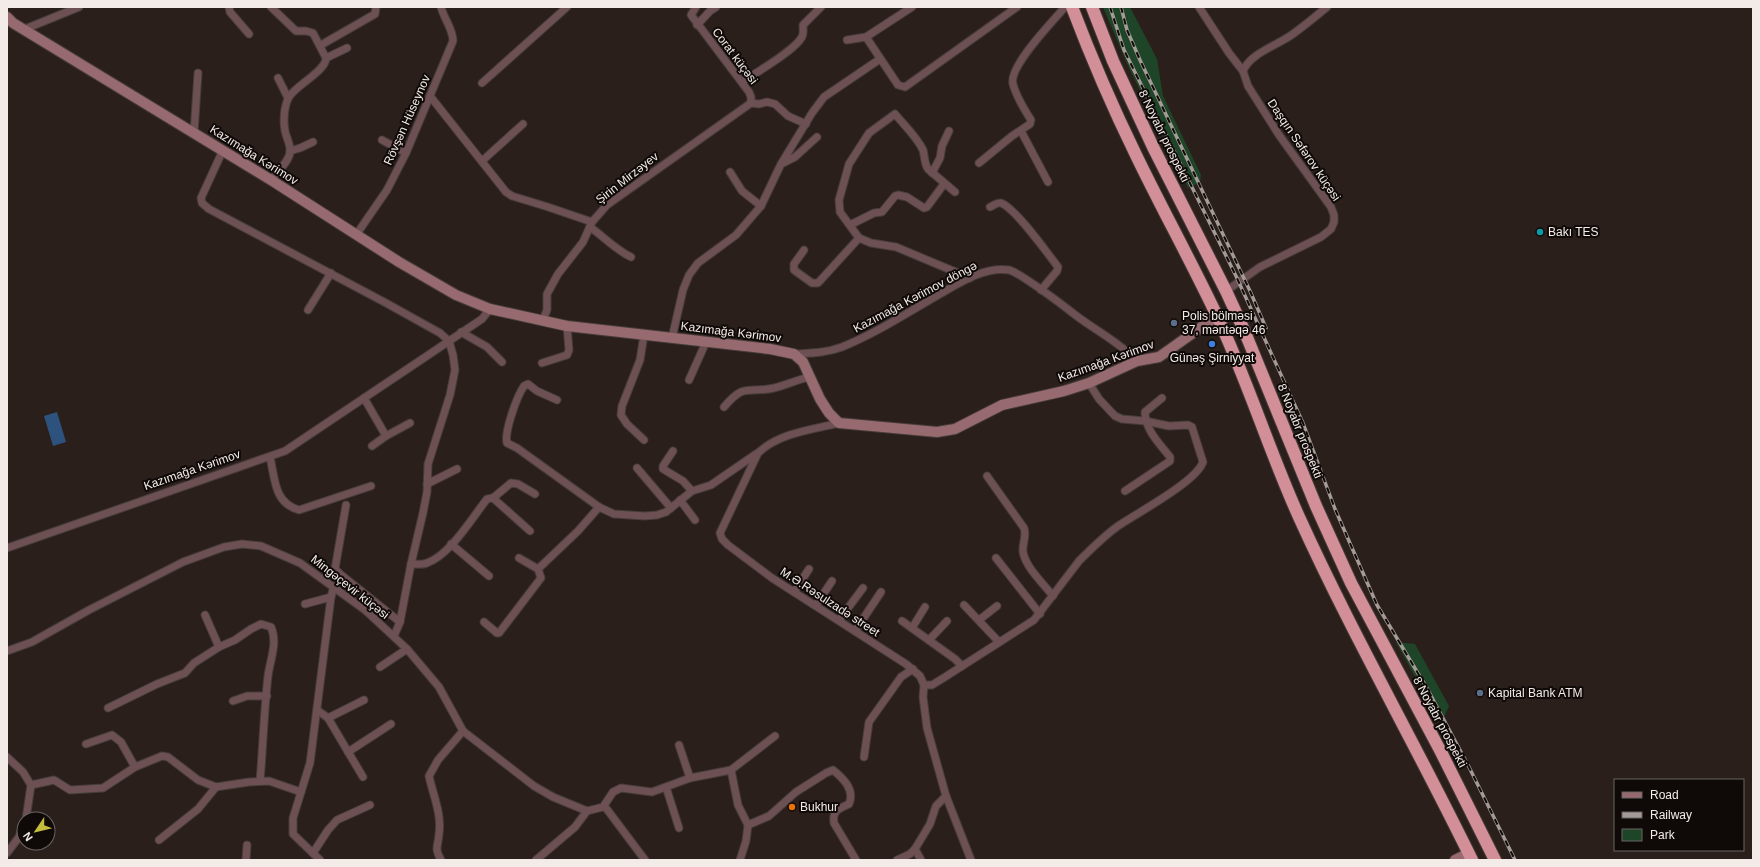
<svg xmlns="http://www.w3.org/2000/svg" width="1760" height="867" font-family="Arial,sans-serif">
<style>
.green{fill:#1e4527}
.water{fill:#2e527e}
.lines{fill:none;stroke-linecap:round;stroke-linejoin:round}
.street-casing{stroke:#463c38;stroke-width:9}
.secondary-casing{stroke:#463c38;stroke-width:12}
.highway-casing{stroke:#463c38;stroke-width:14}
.street{stroke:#6c5054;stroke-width:7}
.secondary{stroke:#966a6f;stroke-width:10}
.highway{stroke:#d38f98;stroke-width:12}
.rail-casing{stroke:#a49b97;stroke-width:3.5}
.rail{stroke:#0f0a08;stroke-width:2;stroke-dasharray:6;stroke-linecap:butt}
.culture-dot{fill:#0f9aa8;stroke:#0f0a08;stroke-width:1.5}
.service-dot{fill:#5c6f8a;stroke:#0f0a08;stroke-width:1.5}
.shop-dot{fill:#3f7fe0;stroke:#0f0a08;stroke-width:1.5}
.food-dot{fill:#e8710a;stroke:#0f0a08;stroke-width:1.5}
.labels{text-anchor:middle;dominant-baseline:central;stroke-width:4;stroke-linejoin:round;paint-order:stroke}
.street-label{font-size:12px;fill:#f3ebe8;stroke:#0f0a08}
.poi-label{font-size:12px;fill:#f3ebe8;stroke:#0f0a08;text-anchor:start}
</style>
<rect width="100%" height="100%" fill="#2a1f1b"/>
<g class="green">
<path d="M 1103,7 L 1130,7 L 1157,59 L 1163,96 L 1201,175 L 1200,183 L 1188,188 L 1129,68 Z"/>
<path d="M 1396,642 L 1415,644 L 1449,706 L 1441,724 Z"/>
</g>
<path class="water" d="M 57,412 L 66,442 L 53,446 L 44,416 Z"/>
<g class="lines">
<g class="street-casing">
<g id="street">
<path d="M 229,7 L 230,12 L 249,34"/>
<path d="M 271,7 L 296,31 L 306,31 L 313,33 L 326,58 C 326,71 296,85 289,97 C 284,106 283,121 285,131 C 286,137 291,145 290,152 C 289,162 277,172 271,180"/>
<path d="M 696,7 L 691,15 L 749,92 L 751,97 L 751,103"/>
<path d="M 1199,7 L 1229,53 L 1243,71"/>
<path d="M 697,25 L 710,11 L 716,7"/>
<path d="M 25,29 L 79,7"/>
<path d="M 866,37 L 898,85 L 905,87 L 1017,7"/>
<path d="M 847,40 L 866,37 L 912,7"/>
<path d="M 321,45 L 375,14 L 376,7"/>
<path d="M 326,58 L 347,48"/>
<path d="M 278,78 L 288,98"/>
<path d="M 742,82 C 757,72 794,51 802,37 C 804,33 803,29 803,25 L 821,7"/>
<path d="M 482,83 L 567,7"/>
<path d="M 430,96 L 506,192 L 512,196 L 548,207 L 592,222"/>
<path d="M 751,103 L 759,104 L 767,102 L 775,104 L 788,116 L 806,124"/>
<path d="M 1021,131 L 1048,182"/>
<path d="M 194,133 L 198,73"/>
<path d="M 382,140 L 406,153"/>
<path d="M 223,150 L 201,198 L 202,203 L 209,209 L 386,303 L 440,333 L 449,341 L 453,355 L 455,370 L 450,395 L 428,464 L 427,492 L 423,513 L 411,564 L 400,622 L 394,636"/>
<path d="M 290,151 L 300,148 L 313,142"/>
<path d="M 482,161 L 523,124"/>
<path d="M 783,163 L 795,157 L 817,137"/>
<path d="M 979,163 L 1012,136 L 1030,124 L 1031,120 C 1024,109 1016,96 1013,84 C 1008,67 1053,21 1065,7"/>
<path d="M 730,172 L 742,191 L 761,206"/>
<path d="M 932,173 L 940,158 L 942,146 L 949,131"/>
<path d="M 955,192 L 928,169 C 924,163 925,157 923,150 C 917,137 904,125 895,114 L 869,133 L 849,164 L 839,200 L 840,212 L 859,238 L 871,243 L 896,247 L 970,278"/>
<path d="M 990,207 C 993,206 997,202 1001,203 C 1015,208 1045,250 1055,263 L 1058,267 L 1057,271 L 1041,290"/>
<path d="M 850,225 L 874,213 L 882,212 L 895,196 L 898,195 L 907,197 L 924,208 L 927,207 L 944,184"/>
<path d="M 590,227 C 604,237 616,250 631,257"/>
<path d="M 356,235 L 387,190 L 406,153 L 453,41 C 453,29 444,19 441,7"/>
<path d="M 804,250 L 794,264 L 794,270 L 812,283 L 818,283 L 859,238"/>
<path d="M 1226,291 L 1260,267 L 1321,237 L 1331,229 L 1334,222 L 1334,215 L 1331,207 L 1279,135 L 1248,86 L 1243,71 C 1250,54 1275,46 1290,36 C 1303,27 1315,17 1327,7"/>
<path d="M 308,310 L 331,273"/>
<path d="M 543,320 L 547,310 L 547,294 L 558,274 L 583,242 L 592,222 L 607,205 L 751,103"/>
<path d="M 461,332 L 487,347 L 502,362"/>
<path d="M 644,335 L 640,360 L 622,406 L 621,415 L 627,424 L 644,440"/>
<path d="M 672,338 L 683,290 L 689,275 L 698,263 L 736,235 L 761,206 L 781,164 L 812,113 L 824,97 L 880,59"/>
<path d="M 794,354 C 811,353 826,353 842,347 C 874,334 904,315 933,298 C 955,286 982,266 1009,270 C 1019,272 1064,306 1074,314 C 1096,331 1118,341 1137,361"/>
<path d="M 542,363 L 567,355 L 569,350 L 567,326"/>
<path d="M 689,380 L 706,342"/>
<path d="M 364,398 L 386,436"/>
<path d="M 557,400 L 537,391 L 528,384 L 524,386 C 517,396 504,432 507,443 L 517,448 L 599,507 L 614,514 L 645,516 L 657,515 L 666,512 L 692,491 L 711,485 L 756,454"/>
<path d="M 724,407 C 745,382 747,394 774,388 C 786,385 797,380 809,377"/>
<path d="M 839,423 C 811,430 779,433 758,453 L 720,533 L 722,539 L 728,545 L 772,578 L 906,664 L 920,676 L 924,685 L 923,697 L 927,728 L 946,796 L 971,860"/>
<path d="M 372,446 L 386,436 L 410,423"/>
<path d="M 673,451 L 663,466 L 663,469 L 683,481 L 692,491"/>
<path d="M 270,457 C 275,479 274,503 299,510 L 371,486"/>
<path d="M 637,468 L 671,508"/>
<path d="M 987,476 L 1024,528 C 1027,536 1022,543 1023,552 C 1026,568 1043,583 1053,596"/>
<path d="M 427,484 L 457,469"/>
<path d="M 1125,491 L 1170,461 L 1170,457 C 1160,444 1145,430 1145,412 L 1162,398"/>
<path d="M 493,498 L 530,531"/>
<path d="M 680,500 L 695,520"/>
<path d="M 346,505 L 335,569 L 340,574 L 400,622"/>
<path d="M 451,544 L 489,576"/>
<path d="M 7,548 L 285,451 L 482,319 L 490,309"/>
<path d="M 519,558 L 538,569"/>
<path d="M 996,558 L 1040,614"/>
<path d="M 411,564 C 416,564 422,565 427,563 C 450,555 472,518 487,499 L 493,498 L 511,483 L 518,484 L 535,494"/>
<path d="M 794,592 L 809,569"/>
<path d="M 305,604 L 331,597"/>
<path d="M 816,605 L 832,581"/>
<path d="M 964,605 L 999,642"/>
<path d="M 205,615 L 219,647"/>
<path d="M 839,620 L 863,588"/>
<path d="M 979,620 L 997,606"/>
<path d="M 902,621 L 955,659 L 962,666"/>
<path d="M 484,622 L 497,633 L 499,633 L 541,578 L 538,569 L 578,531 L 599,507"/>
<path d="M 912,628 L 925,607"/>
<path d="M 855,631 L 881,592"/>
<path d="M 929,640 L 947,621"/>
<path d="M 7,651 L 32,642 L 89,610 L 183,562 L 224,547 L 242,544 L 261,546 L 300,563 L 365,610 L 407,649 L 439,687 L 463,731 L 534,786 L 553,797 L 587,811 L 603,807 L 606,808 L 645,860"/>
<path d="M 380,667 L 407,649"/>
<path d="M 924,685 L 932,685 L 945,677 L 1034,620 L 1079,561 C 1091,549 1104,536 1118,526 C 1137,513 1196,482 1203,462 L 1192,427 L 1188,425 L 1169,426 L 1145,421 L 1122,419 L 1115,416 L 1099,399 L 1089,383"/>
<path d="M 233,701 L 247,696 L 267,696"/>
<path d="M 108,708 L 157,684 L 185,673 L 194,663 L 219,647 L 235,640 L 251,629 L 261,624 L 271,627 C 278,643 270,660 268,676 C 264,711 263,746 260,781"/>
<path d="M 317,710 L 328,718 L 363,777"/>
<path d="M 328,718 L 364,700"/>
<path d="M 86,744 L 112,735 L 121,742 L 135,767"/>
<path d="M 679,745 L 690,778"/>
<path d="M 348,752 L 391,724"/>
<path d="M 7,757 L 23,772 L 31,785 L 26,819"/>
<path d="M 864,757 L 869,722 L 901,677 L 913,669"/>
<path d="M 731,770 L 738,805 L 748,825 L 746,841 L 740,860"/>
<path d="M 31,785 L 54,780 L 70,790 L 103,788 L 135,767 L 162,756 L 168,757 L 198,780 L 216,787 L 249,782 L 269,781 L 301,792"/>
<path d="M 666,787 L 679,828"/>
<path d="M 603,807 L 613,792 L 621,788 L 652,792 L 690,778 L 731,770 L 775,736"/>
<path d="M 748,825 L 769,816 L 796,792 L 826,773 L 833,770 C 844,779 855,790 849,804 C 839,809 832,810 834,823 L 856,860"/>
<path d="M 159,840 L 198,809 L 216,787"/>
<path d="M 915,849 L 921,860"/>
<path d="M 7,853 L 19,837 L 24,823"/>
<path d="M 313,853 L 328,830 L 337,820 L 370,805"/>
<path d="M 246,860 L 247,845"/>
<path d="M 320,860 L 293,834 L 293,818 L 310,763 L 331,597 L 334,586"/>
<path d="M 441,860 C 434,847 438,847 439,834 C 442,814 433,795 429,776 L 438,760 L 463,731"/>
<path d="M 536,860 L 575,827 L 587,811"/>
<path d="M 897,860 L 910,854 L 915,849 L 930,824 L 936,806 L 946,796"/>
</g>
</g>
<g class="secondary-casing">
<g id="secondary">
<path d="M 7,17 L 13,23 L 271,180 L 399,262 L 456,295 L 490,309 L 567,326 L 770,349 L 794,354 L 803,362 L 820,399 L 829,413 L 839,423 L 937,432 L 955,429 L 1002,405 L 1064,391 L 1089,383 L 1137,361 L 1159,357 L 1217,316"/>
<path d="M 1455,860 L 1469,853"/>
</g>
</g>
<g class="highway-casing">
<g id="highway">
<path d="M 1072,7 C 1091,57 1112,106 1136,155 C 1162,209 1191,261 1217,316 C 1248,381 1269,451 1299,517 C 1352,634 1416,745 1472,860"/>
<path d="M 1092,7 L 1113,61 L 1153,147 L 1226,291 L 1244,330 L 1316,506 L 1351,583 L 1441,752 L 1495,860"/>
</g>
</g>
<use href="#street" class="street"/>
<use href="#secondary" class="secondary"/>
<use href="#highway" class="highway"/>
<g class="rail-casing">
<g id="rail">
<path d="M 1110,7 L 1124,50 L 1236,276 L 1303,423 L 1335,509 L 1377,605 L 1428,690 L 1469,767 L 1515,860"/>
<path d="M 1121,7 L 1127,30 L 1140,60 L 1250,291 L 1266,328"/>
</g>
</g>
<use href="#rail" class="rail"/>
</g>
<circle class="culture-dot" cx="1540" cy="232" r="4"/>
<g class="service-dot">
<circle cx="1174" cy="323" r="4"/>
<circle cx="1480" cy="693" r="4"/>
</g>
<circle class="shop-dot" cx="1212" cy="344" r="4"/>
<circle class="food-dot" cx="792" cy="807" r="4"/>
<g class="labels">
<g class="street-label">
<text transform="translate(735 56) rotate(53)">Corat küçəsi</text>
<text transform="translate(407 120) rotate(-66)">Rövşən Hüseynov</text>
<text transform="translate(1164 136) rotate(64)">8 Noyabr prospekti</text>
<text transform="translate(1304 150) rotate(56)">Daşqın Səfərov küçəsi</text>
<text transform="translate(254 155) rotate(32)">Kazımağa Kərimov</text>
<text transform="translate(627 178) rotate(-38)">Şirin Mirzəyev</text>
<text transform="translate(915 297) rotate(-28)">Kazımağa Kərimov döngə</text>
<text transform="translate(731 332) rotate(7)">Kazımağa Kərimov</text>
<text transform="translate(1106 361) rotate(-20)">Kazımağa Kərimov</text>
<text transform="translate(1300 431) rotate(68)">8 Noyabr prospekti</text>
<text transform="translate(192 470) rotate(-19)">Kazımağa Kərimov</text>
<text transform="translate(350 587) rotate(38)">Mingəçevir küçəsi</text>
<text transform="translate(830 602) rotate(33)">M.Ə.Rəsulzadə street</text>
<text transform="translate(1440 722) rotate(62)">8 Noyabr prospekti</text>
</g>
<g class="poi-label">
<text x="1548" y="232">Bakı TES</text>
<text x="1182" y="316">Polis bölməsi<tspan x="1182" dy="14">37, məntəqə 46</tspan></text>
<text x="1212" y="358" text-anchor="middle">Günəş Şirniyyat</text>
<text x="1488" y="693">Kapital Bank ATM</text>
<text x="800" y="807">Bukhur</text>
</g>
</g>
<rect width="1760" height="867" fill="none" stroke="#f3ebe8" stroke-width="16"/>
<rect x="1614" y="779" width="130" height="72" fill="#0f0a08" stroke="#6a6462"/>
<rect x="1622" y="792" width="20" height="6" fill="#966a6f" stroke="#6a6462"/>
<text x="1650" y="799" font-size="12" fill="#f3ebe8">Road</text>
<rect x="1622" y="812" width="20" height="6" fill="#a49b97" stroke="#6a6462"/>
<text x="1650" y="819" font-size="12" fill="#f3ebe8">Railway</text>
<rect x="1622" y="829" width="20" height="12" fill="#1e4527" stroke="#6a6462"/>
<text x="1650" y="839" font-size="12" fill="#f3ebe8">Park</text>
<g transform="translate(36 831) rotate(235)"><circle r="19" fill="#0f0a08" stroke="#6a6462"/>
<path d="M0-3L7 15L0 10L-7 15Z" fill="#c4bd3e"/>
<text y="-6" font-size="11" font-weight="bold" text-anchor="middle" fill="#f3ebe8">N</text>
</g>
</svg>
